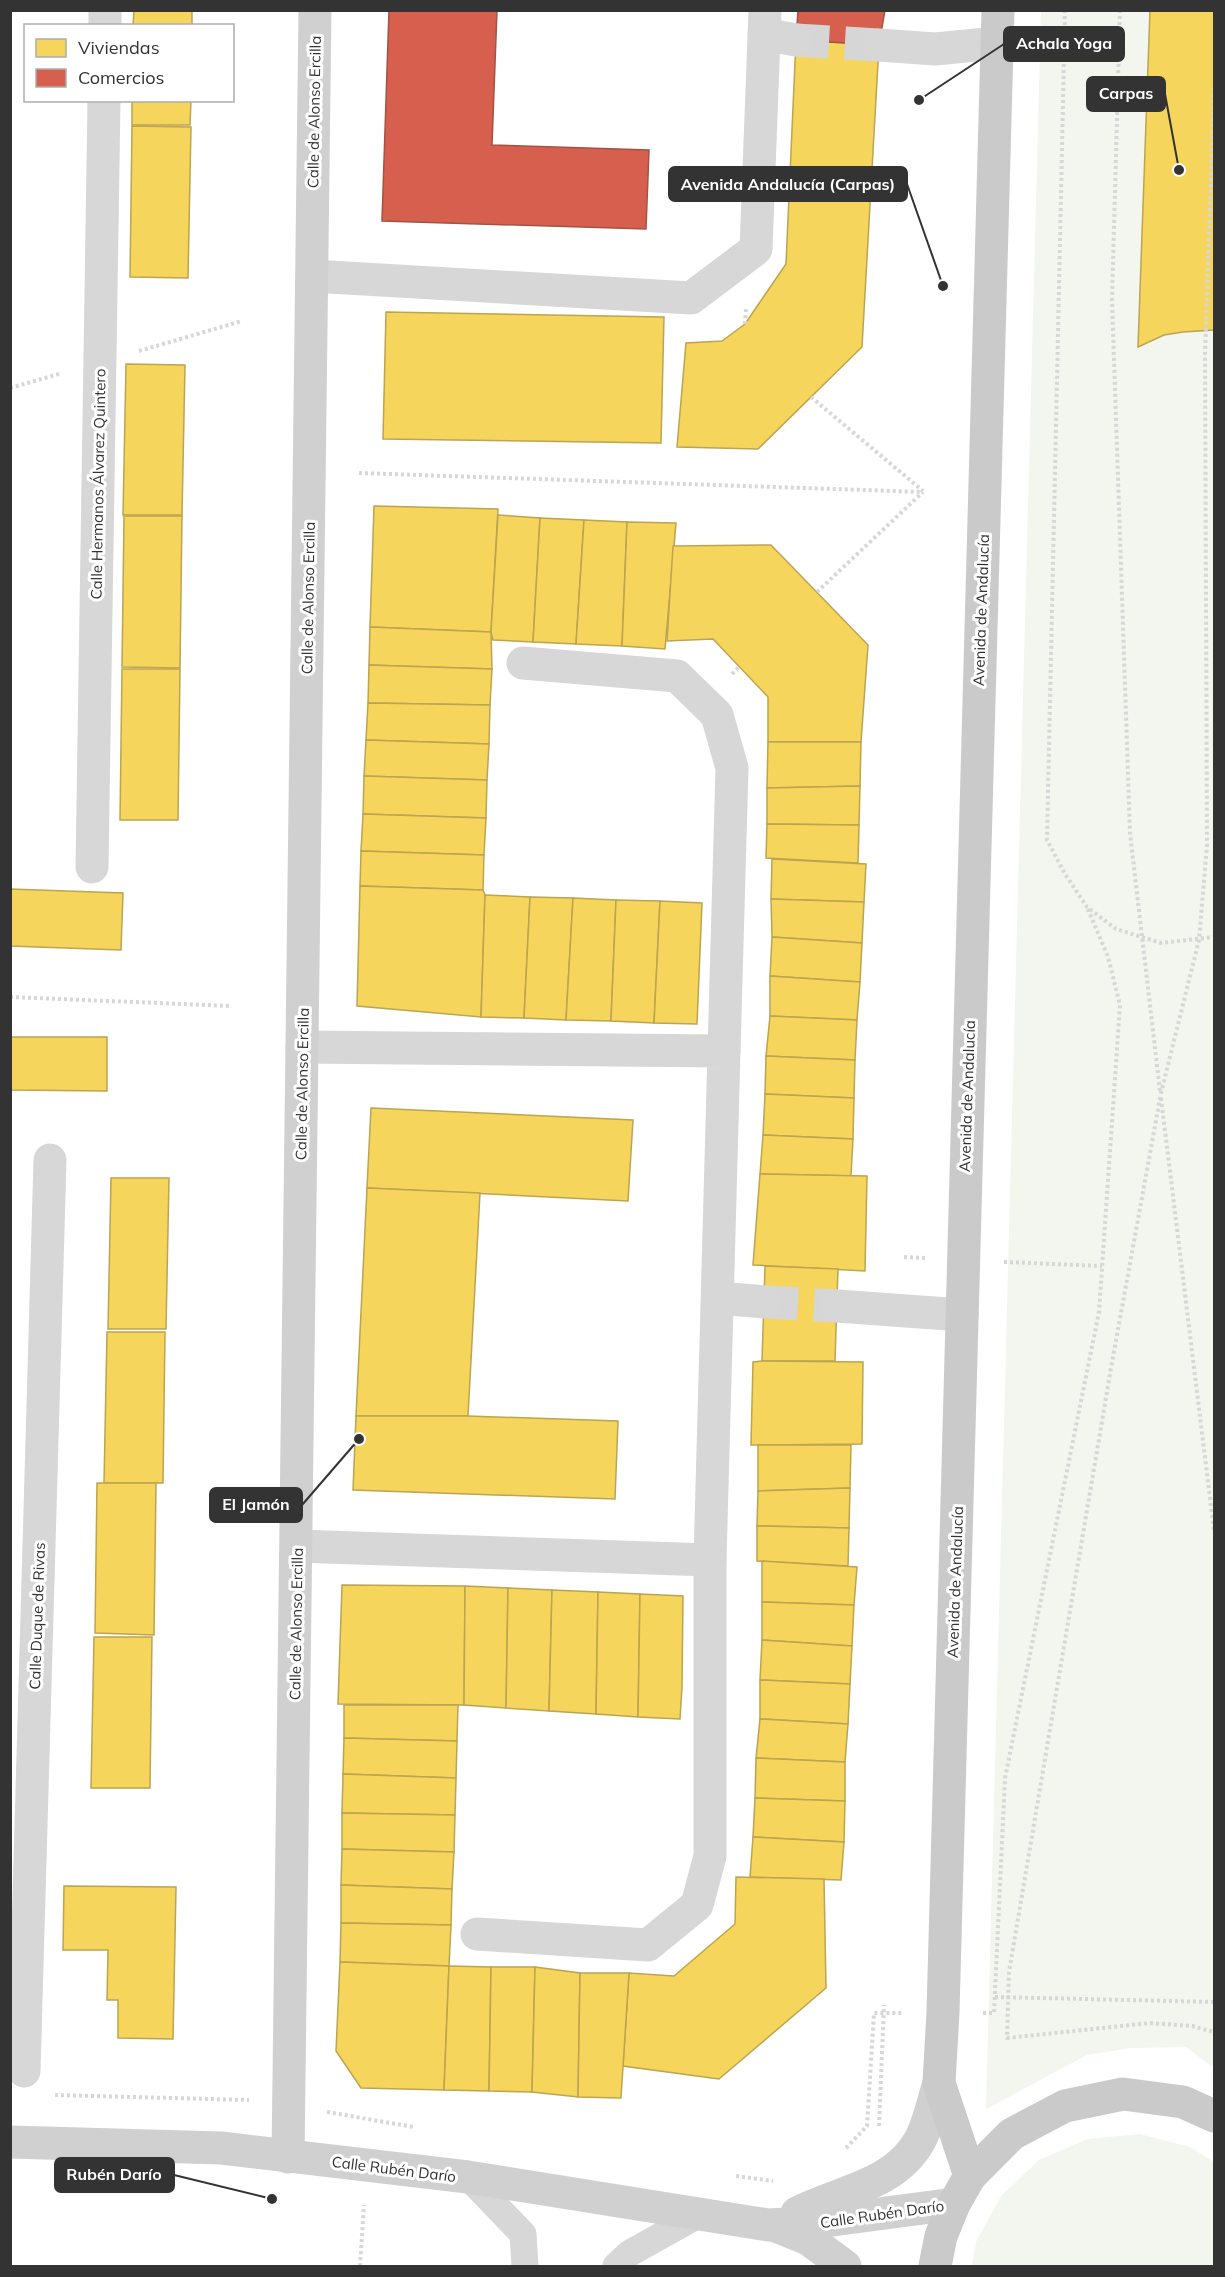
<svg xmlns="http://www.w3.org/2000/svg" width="1225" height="2277" font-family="Mulish,sans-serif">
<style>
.green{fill:#f2f6ee}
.homes{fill:#f6d55c;stroke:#bca450;stroke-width:1.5}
.shops{fill:#d6604d;stroke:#a55245;stroke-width:1.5}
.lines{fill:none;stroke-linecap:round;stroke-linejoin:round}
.street-tunnel{stroke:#d6d6d6;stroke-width:33;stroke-dasharray:33 16;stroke-linecap:butt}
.path{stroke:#d7d7d7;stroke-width:4;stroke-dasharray:3 3;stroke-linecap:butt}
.lane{stroke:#d7d7d7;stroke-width:27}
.street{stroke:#d7d7d7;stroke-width:33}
.secondary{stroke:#d0d0d0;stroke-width:33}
.primary{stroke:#cacaca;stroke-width:33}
.labels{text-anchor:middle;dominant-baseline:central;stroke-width:6;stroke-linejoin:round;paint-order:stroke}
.street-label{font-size:15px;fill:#333;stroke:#fff}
.leader{fill:none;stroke:#333;stroke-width:2}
.callout-dot{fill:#333;stroke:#fff;stroke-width:2}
.callout{fill:#333;stroke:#333;stroke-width:2}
.callout-label{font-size:16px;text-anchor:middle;font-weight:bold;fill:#fff}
</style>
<rect width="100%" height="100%" fill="#fff"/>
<g class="green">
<path d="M 1041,11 L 1214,11 L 1214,2068 L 1186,2047 L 1131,2048 L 1087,2055 L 986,2109 Z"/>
<path d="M 1140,2134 L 1190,2147 L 1214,2162 L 1214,2266 L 972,2266 L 976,2242 L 1001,2196 L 1039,2160 L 1087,2139 Z"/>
</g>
<g class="homes">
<path d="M 134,10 L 192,10 L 192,26 L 133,26 Z"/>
<path d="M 1150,10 L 1214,10 L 1214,330 L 1183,332 L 1164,335 L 1138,347 Z"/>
<path d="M 796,40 L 879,45 L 862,347 L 758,449 L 677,447 L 686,343 L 722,341 L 745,324 L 786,264 Z"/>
<path d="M 132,100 L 191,100 L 190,125 L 132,125 Z"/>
<path d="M 132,126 L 191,127 L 188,278 L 130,277 Z"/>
<path d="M 386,312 L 664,317 L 661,443 L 383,439 Z"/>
<path d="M 126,364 L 185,365 L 182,515 L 123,515 Z"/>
<path d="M 374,506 L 498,509 L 491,632 L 370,627 Z"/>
<path d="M 498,515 L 540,518 L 533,642 L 493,640 L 491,632 Z"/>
<path d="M 124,516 L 182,516 L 180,668 L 122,667 Z"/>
<path d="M 540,518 L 584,520 L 576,644 L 533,642 Z"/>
<path d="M 584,520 L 627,522 L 622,646 L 576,644 Z"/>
<path d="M 627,522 L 676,523 L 665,649 L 622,646 Z"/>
<path d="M 771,545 L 868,645 L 861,742 L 768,742 L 768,697 L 713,639 L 667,641 L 673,546 Z"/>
<path d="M 370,627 L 491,632 L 492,669 L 369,665 Z"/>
<path d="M 369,665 L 492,669 L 490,705 L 368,703 Z"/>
<path d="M 122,669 L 180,669 L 178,820 L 120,820 Z"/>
<path d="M 368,703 L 490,705 L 489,744 L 366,740 Z"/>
<path d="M 366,740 L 489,744 L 487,780 L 364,776 Z"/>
<path d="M 768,742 L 861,742 L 860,786 L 767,788 Z"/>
<path d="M 364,776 L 487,780 L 486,818 L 363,814 Z"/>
<path d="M 860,786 L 859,825 L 767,824 L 767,788 Z"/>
<path d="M 363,814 L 486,818 L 484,855 L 361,851 Z"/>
<path d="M 767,824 L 859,825 L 858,863 L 766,858 Z"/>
<path d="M 361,851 L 484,855 L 483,890 L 360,886 Z"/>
<path d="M 772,859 L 866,864 L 864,902 L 771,899 Z"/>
<path d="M 360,886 L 483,890 L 485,895 L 481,1017 L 357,1006 Z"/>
<path d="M 10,889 L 123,893 L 121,950 L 10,946 Z"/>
<path d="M 485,895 L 530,897 L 524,1018 L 481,1017 Z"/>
<path d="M 530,897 L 573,898 L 566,1020 L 524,1018 Z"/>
<path d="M 573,898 L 616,900 L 611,1021 L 566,1020 Z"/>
<path d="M 771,899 L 864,902 L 862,943 L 772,937 Z"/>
<path d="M 616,900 L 660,901 L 654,1023 L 611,1021 Z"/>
<path d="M 660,901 L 702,903 L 697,1024 L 654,1023 Z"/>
<path d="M 772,937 L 862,943 L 860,982 L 770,976 Z"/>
<path d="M 770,976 L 860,982 L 857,1020 L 770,1016 Z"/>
<path d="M 770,1016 L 857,1020 L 855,1060 L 766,1056 Z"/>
<path d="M 10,1037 L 107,1037 L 107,1091 L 10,1090 Z"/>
<path d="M 766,1056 L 855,1060 L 854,1098 L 765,1094 Z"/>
<path d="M 765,1094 L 854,1098 L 853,1139 L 763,1135 Z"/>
<path d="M 371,1108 L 633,1120 L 628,1201 L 367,1188 Z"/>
<path d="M 763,1135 L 853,1139 L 851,1176 L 760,1174 Z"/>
<path d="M 760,1174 L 867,1176 L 865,1271 L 753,1265 Z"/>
<path d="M 111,1178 L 169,1178 L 166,1329 L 108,1329 Z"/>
<path d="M 367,1188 L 480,1193 L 468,1416 L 356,1416 Z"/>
<path d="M 765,1266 L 838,1269 L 835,1361 L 762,1361 Z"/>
<path d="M 107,1332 L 165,1332 L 163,1483 L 104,1483 Z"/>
<path d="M 762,1361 L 863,1362 L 862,1444 L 751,1445 L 753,1362 Z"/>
<path d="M 356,1416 L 468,1416 L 618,1421 L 615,1499 L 353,1490 Z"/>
<path d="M 758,1445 L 851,1445 L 850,1488 L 758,1491 Z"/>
<path d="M 97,1483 L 156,1483 L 154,1635 L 95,1633 Z"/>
<path d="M 850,1488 L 849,1528 L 757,1526 L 758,1491 Z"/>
<path d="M 757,1526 L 849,1528 L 848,1566 L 757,1561 Z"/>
<path d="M 762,1561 L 857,1567 L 854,1605 L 762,1602 Z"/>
<path d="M 342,1585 L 465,1586 L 464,1705 L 338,1704 Z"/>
<path d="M 465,1586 L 508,1588 L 506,1708 L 464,1705 Z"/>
<path d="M 508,1588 L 552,1590 L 549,1711 L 506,1708 Z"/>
<path d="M 552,1590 L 598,1592 L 596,1714 L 549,1711 Z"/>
<path d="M 598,1592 L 640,1594 L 638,1717 L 596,1714 Z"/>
<path d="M 640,1594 L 683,1596 L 682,1687 L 680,1719 L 638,1717 Z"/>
<path d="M 762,1602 L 854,1605 L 852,1646 L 762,1640 Z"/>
<path d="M 94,1637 L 152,1637 L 150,1788 L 91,1788 Z"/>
<path d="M 762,1640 L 852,1646 L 850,1684 L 760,1680 Z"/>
<path d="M 760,1680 L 850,1684 L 848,1724 L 760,1719 Z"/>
<path d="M 344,1705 L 458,1705 L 457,1741 L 344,1738 Z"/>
<path d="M 760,1719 L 848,1724 L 845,1762 L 756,1758 Z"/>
<path d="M 344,1738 L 457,1741 L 456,1778 L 343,1774 Z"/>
<path d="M 756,1758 L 845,1762 L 845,1801 L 755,1798 Z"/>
<path d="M 343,1774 L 456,1778 L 455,1815 L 342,1813 Z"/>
<path d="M 755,1798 L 845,1801 L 844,1842 L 753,1837 Z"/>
<path d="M 342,1813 L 455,1815 L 454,1852 L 342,1849 Z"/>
<path d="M 753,1837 L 844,1842 L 841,1880 L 750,1877 Z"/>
<path d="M 342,1849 L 454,1852 L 452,1889 L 341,1885 Z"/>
<path d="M 736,1877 L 824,1879 L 826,1988 L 719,2079 L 623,2066 L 629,1973 L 674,1976 L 735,1924 Z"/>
<path d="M 341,1885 L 452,1889 L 451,1925 L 341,1923 Z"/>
<path d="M 64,1886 L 176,1887 L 173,2039 L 118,2038 L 118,2000 L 107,2000 L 108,1950 L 63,1950 Z"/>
<path d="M 341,1923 L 451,1925 L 449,1966 L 340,1962 Z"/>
<path d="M 340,1962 L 449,1966 L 444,2090 L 361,2088 L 336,2051 Z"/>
<path d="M 449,1966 L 491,1967 L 489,2091 L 444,2090 Z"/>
<path d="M 491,1967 L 535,1967 L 532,2092 L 489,2091 Z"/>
<path d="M 535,1967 L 580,1973 L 578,2097 L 532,2092 Z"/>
<path d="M 580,1973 L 629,1973 L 621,2098 L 578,2097 Z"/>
</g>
<g class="shops">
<path d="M 389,10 L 497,10 L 492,145 L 649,150 L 646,229 L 382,221 Z"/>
<path d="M 798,10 L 885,10 L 879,45 L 796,40 Z"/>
</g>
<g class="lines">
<g class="street-tunnel">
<path d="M 796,40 L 879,45"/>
<path d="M 765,1302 L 837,1306"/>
</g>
<g class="path">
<path d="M 1065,10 L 1047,840 L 1065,874 L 1087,907 L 1116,929 L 1161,943 L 1214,937"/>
<path d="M 1120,10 L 1112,300 L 1130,833 L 1160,1091"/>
<path d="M 1214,88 L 1205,354 L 1207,845 L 1199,940 L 1161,1093 L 1111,1368 L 1009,1972 L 1007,2038 L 1150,2023 L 1192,2026 L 1214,2032"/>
<path d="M 745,324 L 746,307"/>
<path d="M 139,351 L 242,321"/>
<path d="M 10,388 L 59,374"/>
<path d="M 811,397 L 923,491"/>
<path d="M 359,473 L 923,492"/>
<path d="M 817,592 L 923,492"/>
<path d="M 732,674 L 739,667"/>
<path d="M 10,997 L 232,1006"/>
<path d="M 1161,1098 L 1214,1531"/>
<path d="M 904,1257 L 925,1258"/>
<path d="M 1004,1262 L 1102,1266"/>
<path d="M 995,1997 L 1214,2002"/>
<path d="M 983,2013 L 994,2013 L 1005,1778 L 1099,1312 L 1120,1005 L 1108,957 L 1087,907"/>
<path d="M 55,2095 L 249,2100"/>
<path d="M 327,2112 L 414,2127"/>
<path d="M 879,2126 L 884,2005"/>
<path d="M 846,2148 L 867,2126 L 874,2013 L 903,2013"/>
<path d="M 736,2176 L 773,2181"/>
<path d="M 360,2266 L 364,2205"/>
</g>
<g class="lane">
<path d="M 468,2177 L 523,2234 L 525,2266"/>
<path d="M 616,2266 L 630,2253 L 700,2214"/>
</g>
<g class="street">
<path d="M 105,26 L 105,10"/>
<path d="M 764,34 L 796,40"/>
<path d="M 879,45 L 935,49 L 997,43"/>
<path d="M 312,276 L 691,298 L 756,249 L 765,10"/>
<path d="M 523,663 L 677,676 L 717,715 L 732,768 L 724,1051"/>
<path d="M 92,867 L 104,100"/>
<path d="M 718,1298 L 765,1302"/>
<path d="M 837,1306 L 962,1315"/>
<path d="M 297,1546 L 710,1560 L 724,1051 L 302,1047"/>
<path d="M 477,1934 L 648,1945 L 697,1905 L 710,1856 L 710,1560"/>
<path d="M 24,2071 L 50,1160"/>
</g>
<g class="secondary">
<path d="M 10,2142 L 221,2148 L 468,2177 L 768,2225 L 810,2223 L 954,2204"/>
<path d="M 288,2157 L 315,10"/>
<path d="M 797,2213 C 839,2191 895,2186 920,2140 C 929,2123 933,2102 939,2083"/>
<path d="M 776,2226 L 808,2239 L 845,2266"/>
</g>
<g class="primary">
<path d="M 970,2176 L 939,2083 L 943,2012 L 998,10"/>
<path d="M 935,2266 L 941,2236 L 954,2204 L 970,2176 L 1012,2134 L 1065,2106 L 1123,2094 L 1183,2102 L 1214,2116"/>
</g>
</g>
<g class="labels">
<g class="street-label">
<text transform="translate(314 112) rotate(-89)">Calle de Alonso Ercilla</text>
<text transform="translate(98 484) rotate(-89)">Calle Hermanos Álvarez Quintero</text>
<text transform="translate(308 598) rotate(-89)">Calle de Alonso Ercilla</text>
<text transform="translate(981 610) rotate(-88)">Avenida de Andalucía</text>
<text transform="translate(302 1084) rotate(-89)">Calle de Alonso Ercilla</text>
<text transform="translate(967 1096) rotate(-88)">Avenida de Andalucía</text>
<text transform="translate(955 1582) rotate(-88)">Avenida de Andalucía</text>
<text transform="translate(37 1616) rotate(-88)">Calle Duque de Rivas</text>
<text transform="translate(296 1624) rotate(-89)">Calle de Alonso Ercilla</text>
<text transform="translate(394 2169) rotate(7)">Calle Rubén Darío</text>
<text transform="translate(882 2214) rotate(-8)">Calle Rubén Darío</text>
</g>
</g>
<path class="leader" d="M919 100L1004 44M1179 170L1165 94M943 286L907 184M359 1439L302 1505M272 2199L174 2175"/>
<g class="callout-dot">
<circle cx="919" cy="100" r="6"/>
<circle cx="1179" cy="170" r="6"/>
<circle cx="943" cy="286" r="6"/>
<circle cx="359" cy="1439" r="6"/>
<circle cx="272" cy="2199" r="6"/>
</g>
<g class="callout">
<rect x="1004" y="27" width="120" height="34" rx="6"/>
<rect x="1087" y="77" width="78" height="34" rx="6"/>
<rect x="669" y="167" width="238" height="34" rx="6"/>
<rect x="210" y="1488" width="92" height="34" rx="6"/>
<rect x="55" y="2158" width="119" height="34" rx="6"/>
</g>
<g class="callout-label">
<text x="1064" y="49">Achala Yoga</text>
<text x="1126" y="99">Carpas</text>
<text x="788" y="190">Avenida Andalucía (Carpas)</text>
<text x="256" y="1510">El Jamón</text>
<text x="114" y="2180">Rubén Darío</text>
</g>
<rect width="1225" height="2277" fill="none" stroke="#333333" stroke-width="24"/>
<rect x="24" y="24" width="210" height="78" fill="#ffffff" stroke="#adadad" stroke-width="1.5"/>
<rect x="36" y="39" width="30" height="18" fill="#f6d55c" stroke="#adadad" stroke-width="1.5"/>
<text x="78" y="54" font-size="18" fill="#333333">Viviendas</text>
<rect x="36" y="69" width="30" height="18" fill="#d6604d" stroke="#adadad" stroke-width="1.5"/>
<text x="78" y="84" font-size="18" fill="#333333">Comercios</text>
</svg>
